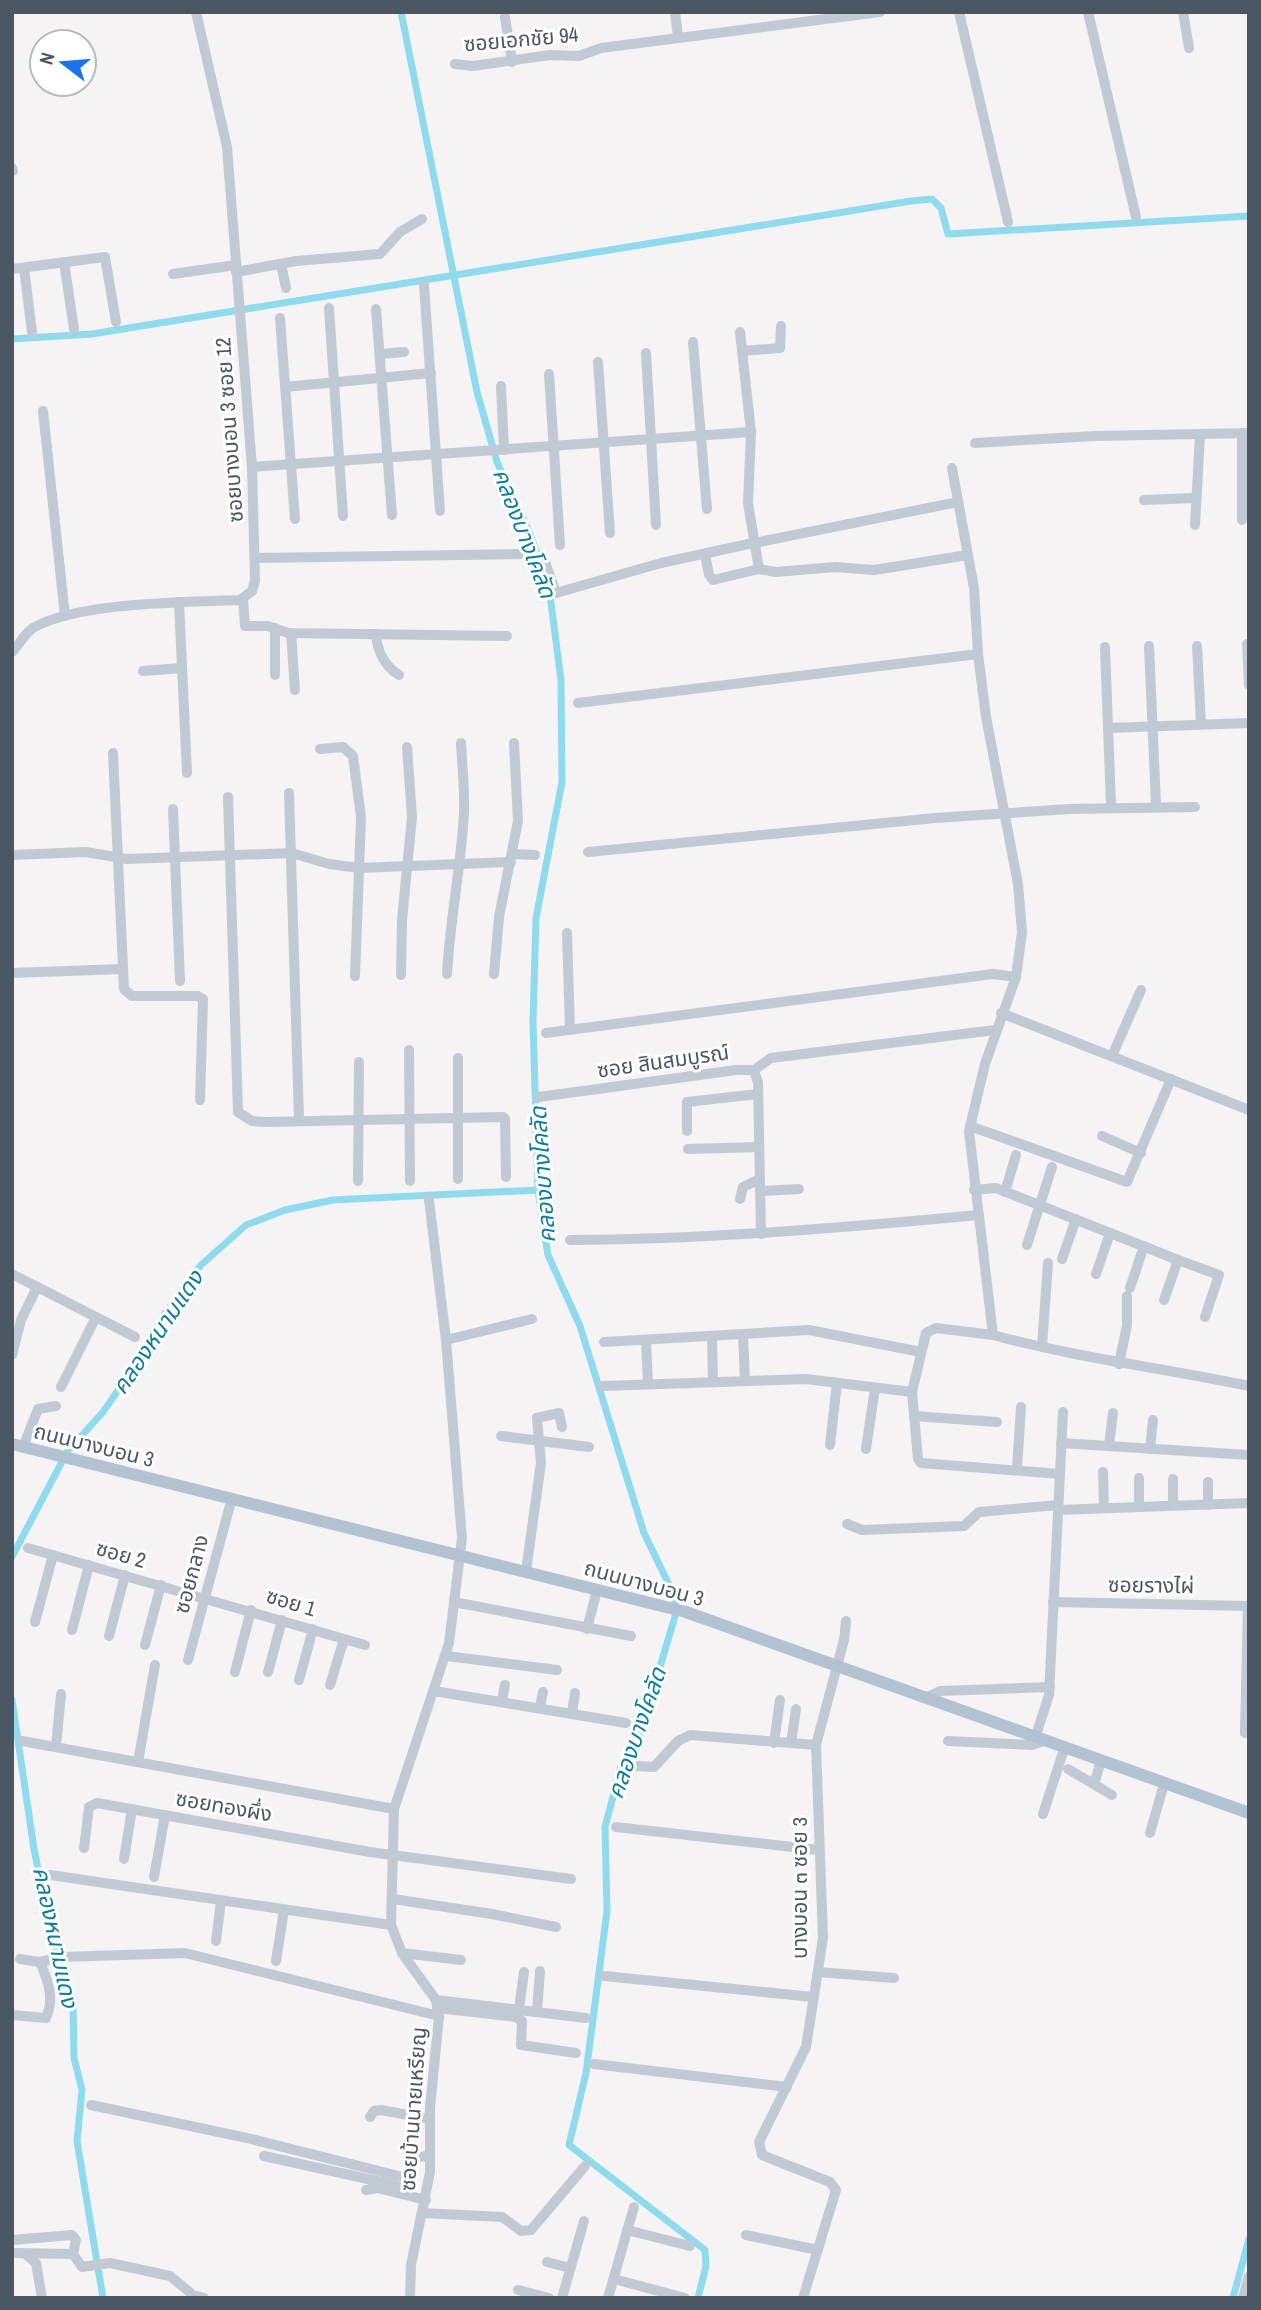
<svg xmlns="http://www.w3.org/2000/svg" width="1261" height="2310" font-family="'Archivo Narrow','Noto Sans Thai',sans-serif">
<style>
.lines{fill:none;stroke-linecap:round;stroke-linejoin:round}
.canal{stroke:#90daee;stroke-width:7}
.minor{stroke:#c1cad2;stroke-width:10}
.major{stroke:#b3c2d1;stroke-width:12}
.labels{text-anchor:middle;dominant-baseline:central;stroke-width:6;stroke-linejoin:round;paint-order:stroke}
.street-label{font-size:21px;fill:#4a5661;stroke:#fff}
.water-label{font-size:23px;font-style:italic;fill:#0c7c9b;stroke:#fff}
</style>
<rect width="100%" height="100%" fill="#f5f3f3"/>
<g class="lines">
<g class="canal">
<path d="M 401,12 L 477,392 L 497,462 L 528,529 L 543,569"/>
<path d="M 12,339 L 92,334 L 911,201 L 932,199 L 941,208 L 948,234 L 1249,216"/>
<path d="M 549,587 L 561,680 L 562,782 L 536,918 L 533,1022 L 538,1190 L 548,1255 L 580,1326 L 644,1533 L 674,1595 L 676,1613 L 640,1734 L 622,1763 L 605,1827 L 607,1911 L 586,2073 L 569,2145 L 705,2250 L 706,2266 L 698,2298"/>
<path d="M 12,1557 L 67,1452 L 103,1412 L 139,1360 L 163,1316 L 201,1265 L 246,1225 L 285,1210 L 333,1200 L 538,1190"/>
<path d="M 12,1700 L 34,1849 L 51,1934 L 73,1999 L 74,2058 L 82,2090 L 77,2141 L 103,2298"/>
<path d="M 1233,2298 L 1249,2239"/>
</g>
<g class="minor">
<path d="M 675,12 L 678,37"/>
<path d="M 959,12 L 1008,222"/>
<path d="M 1088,12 L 1136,217"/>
<path d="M 1183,12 L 1189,48"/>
<path d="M 505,17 L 512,62"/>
<path d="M 455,64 L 473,66 L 550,55 L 579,56 L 601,48 L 880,12"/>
<path d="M 12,168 L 13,171"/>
<path d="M 64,262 L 74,329"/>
<path d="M 281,264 L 286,288"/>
<path d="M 24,268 L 32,332"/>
<path d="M 12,269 L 105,257 L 116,322"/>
<path d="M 236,272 L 296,261 L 380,254 L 400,232 L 422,219"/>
<path d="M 173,274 L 236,265"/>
<path d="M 424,285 L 440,511"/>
<path d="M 329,308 L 343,516"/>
<path d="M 376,309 L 392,515"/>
<path d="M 280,318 L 295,519"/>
<path d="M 740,332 L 751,432 L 748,503 L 759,569 L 776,572 L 835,567 L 874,570 L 968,555"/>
<path d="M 693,342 L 707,509"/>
<path d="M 742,351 L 780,348 L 781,326"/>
<path d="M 646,353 L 656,525"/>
<path d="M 380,354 L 404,352"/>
<path d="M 598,362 L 610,533"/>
<path d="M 549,374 L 560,545"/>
<path d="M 501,386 L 504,450"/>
<path d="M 285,387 L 431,373"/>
<path d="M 43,411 L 65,616"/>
<path d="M 1242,433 L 1242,520"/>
<path d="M 975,443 L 1095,436 L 1249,433"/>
<path d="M 252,467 L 751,432"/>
<path d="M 1144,500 L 1195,498"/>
<path d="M 1195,525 L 1200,435"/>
<path d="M 754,543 L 958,502"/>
<path d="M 705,554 L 709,575 L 713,580 L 759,569"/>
<path d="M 256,558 L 523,554"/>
<path d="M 545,562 L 556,593 L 661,563 L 753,543"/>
<path d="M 243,599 L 245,626 L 268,626 L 288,633 L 507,636"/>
<path d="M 179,602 L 187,773"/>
<path d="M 275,628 L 275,675"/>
<path d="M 291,633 L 295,690"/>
<path d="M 376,634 C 377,651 385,666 399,675"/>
<path d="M 1247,644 L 1249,685"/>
<path d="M 1149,646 L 1156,804"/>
<path d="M 1197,646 L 1201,724"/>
<path d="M 1105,647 L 1111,805"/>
<path d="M 12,652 C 19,645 25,633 33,628 C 77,602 187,602 240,600 L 252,591 L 255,581 L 252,467 L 227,147 L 196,12"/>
<path d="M 978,654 L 986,717 L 1018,884 L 1022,932 L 1016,977 L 985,1064 L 969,1131 L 993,1335 L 936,1328 L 926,1333 L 912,1392 L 918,1459 L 921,1463 L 1060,1474"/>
<path d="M 143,671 L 182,668"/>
<path d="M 578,703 L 978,654 L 974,588 L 952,468"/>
<path d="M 1108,728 L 1249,723"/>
<path d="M 320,749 L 343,747 L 353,756 L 361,817 L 355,976"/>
<path d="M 113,753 L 124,989 L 132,996 L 198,996 L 203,999 L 200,1100"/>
<path d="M 289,793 L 299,1119"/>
<path d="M 228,797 L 238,1112 L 252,1121 L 266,1122 L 503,1117 L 505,1119 L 506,1177"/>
<path d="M 173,809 L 180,981"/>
<path d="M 588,852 L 935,818 L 1069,809 L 1195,807"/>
<path d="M 512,854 L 535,855"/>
<path d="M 12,855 L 86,852 L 127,859 L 292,853 L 329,864 L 359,868 L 511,862"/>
<path d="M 567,933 L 570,1030"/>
<path d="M 12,973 L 123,969"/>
<path d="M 447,974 C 450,920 461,867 464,813 C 465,790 462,766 461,743"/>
<path d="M 494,974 L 499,917 L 518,821 L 514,743"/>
<path d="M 401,975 L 402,920 L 412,817 L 407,747"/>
<path d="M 1001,1013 L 1249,1110"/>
<path d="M 546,1033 L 993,974 L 1016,977"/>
<path d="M 409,1050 L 410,1181"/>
<path d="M 1112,1056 L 1141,990"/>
<path d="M 458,1058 L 458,1179"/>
<path d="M 754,1070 L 771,1058 L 995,1030"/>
<path d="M 539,1097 L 736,1070 L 754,1070 L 758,1083 L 761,1234"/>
<path d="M 970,1126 L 1127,1182 L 1171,1079"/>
<path d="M 687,1131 L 687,1102 L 758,1094"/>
<path d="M 1102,1136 L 1141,1153"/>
<path d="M 688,1149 L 759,1147"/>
<path d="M 358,1181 L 359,1062"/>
<path d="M 974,1190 L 996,1188 L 1110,1233 L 1096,1274"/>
<path d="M 760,1191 L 799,1189"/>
<path d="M 1005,1192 L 1016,1155"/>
<path d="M 740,1199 L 743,1187 L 760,1179"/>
<path d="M 1110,1233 L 1178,1260"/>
<path d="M 570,1240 C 707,1239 842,1228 978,1215"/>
<path d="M 1027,1245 L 1052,1167"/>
<path d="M 1062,1259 L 1076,1219"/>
<path d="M 12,1274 L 135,1337"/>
<path d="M 1130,1288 L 1144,1246"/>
<path d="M 1164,1300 L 1178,1260 L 1219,1275 L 1205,1317"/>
<path d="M 743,1335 L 745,1380"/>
<path d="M 993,1335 C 1077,1358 1164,1368 1249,1386"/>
<path d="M 712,1337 L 713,1381"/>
<path d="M 446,1340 L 532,1319"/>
<path d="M 646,1340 L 648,1384"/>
<path d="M 604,1342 L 809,1330 L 921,1352"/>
<path d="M 1042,1346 L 1048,1263"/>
<path d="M 12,1355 L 21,1320 L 37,1287"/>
<path d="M 1119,1364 L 1127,1325 L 1127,1296"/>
<path d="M 603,1386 L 806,1379 L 912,1392"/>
<path d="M 61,1387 L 96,1317"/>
<path d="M 914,1416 L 997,1422"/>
<path d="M 501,1436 L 589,1447"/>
<path d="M 1061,1443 L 1249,1455"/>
<path d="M 830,1445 L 837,1383"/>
<path d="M 1109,1446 L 1113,1413"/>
<path d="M 23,1447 L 38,1409 L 56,1406"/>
<path d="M 866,1449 L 875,1388"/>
<path d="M 1150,1449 L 1153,1420"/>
<path d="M 1017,1469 L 1021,1407"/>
<path d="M 1103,1472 L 1104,1508"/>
<path d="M 1139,1478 L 1139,1506"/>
<path d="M 1173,1505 L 1173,1479"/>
<path d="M 1208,1505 L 1208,1482"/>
<path d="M 1058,1510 L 1249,1503"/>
<path d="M 847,1524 L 862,1530 L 964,1526 L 979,1512 L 1058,1505"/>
<path d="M 28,1548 L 365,1645"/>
<path d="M 526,1571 L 541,1463 L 537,1418 L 559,1413 L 562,1427"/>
<path d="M 454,1602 L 631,1636"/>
<path d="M 1053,1602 L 1249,1606"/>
<path d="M 35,1622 L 53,1555"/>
<path d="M 587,1629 L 597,1590"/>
<path d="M 72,1630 L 89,1565"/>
<path d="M 109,1636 L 125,1575"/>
<path d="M 145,1645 L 161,1585"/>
<path d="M 446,1656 L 557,1670"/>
<path d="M 188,1660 L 232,1498"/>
<path d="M 235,1672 L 251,1610"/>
<path d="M 268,1672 L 282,1620"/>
<path d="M 299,1680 L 313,1629"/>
<path d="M 330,1685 L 344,1639"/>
<path d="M 434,1691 L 626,1723"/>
<path d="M 925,1698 L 940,1691 L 1050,1687"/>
<path d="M 502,1700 L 505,1685"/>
<path d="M 540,1707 L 543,1692"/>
<path d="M 572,1713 L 575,1693"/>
<path d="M 1245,1733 L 1248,1606"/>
<path d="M 1035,1738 L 1049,1695 L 1063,1412"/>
<path d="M 22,1741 L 394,1809"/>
<path d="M 948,1741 L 1032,1745 L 1044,1741"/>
<path d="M 774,1743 L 780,1700"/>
<path d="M 791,1743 L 796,1709"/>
<path d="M 56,1747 L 61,1694"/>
<path d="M 138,1762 L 155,1665"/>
<path d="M 636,1766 L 654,1767 L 678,1741 L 690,1735 L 816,1745"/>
<path d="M 1068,1769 L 1112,1795"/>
<path d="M 1094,1784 L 1101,1761"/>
<path d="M 1043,1814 L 1064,1749"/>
<path d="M 616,1827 L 819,1850"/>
<path d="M 1150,1833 L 1164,1784"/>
<path d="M 84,1848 L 89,1807 L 97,1803 L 370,1852 L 571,1879"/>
<path d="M 124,1859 L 132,1809"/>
<path d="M 50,1875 L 391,1925"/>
<path d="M 154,1877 L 165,1815"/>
<path d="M 393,1899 L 492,1914 L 556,1927"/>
<path d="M 216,1941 L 221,1901"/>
<path d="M 402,1953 L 461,1960"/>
<path d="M 20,1959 L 40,1962 L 62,1957 L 185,1953 L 439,2016"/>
<path d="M 276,1961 L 284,1910"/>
<path d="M 818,1972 L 894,1978"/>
<path d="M 604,1976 L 813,1997"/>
<path d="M 436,2000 L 586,2018"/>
<path d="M 437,2008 L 516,2017 L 522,2021 L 521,2045 L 576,2053"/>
<path d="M 519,2009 L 524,1972"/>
<path d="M 537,2012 L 540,1971"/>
<path d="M 12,2015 L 46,2018 C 55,1998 48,1981 40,1962"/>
<path d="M 594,2064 L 787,2087"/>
<path d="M 91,2105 L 247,2138 L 403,2177 L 410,2173 L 417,2157 L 429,2156"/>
<path d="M 370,2117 L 374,2111 L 381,2110 L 430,2119"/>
<path d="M 264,2156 L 395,2185 L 402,2188 L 403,2194"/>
<path d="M 366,2190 L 377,2188 L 426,2200"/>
<path d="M 422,2213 L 502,2217 L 521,2231 L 531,2230 L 585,2166"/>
<path d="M 627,2230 L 690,2246"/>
<path d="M 746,2235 L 818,2250"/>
<path d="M 12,2240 L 72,2235 L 76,2240 L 73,2254"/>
<path d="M 12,2253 L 73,2254 L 82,2267 L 110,2263 L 170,2276 L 193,2295 L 204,2298"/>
<path d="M 27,2255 L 36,2263 L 42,2298"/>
<path d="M 547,2262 L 570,2268"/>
<path d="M 614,2279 L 685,2298"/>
<path d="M 518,2290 L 549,2298"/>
<path d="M 410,2298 L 411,2265 L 430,2172 L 430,2108 L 439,2016 L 436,2000 L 402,1953 L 391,1925 L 394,1809 L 449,1643 L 462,1538 L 446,1340 L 429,1200"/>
<path d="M 562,2298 L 584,2221"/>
<path d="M 608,2298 L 634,2207"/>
<path d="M 803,2298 L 836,2190 L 830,2182 L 762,2155 L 759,2142 L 806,2047 L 823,1938 L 816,1745 L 844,1640 L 846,1621"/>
<path d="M 1243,2298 L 1249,2276"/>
</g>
<path class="major" d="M 12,1444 L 686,1612 L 1249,1813"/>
</g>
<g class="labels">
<g class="street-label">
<text transform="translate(521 39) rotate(-5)">ซอยเอกชัย 94</text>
<text transform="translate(229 430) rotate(-94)">ซอยบางบอน 3 ซอย 12</text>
<text transform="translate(663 1061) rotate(-8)">ซอย สินสมบูรณ์</text>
<text transform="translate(94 1445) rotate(14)">ถนนบางบอน 3</text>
<text transform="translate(121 1554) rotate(16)">ซอย 2</text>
<text transform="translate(191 1574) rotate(-75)">ซอยกลาง</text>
<text transform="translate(644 1583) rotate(15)">ถนนบางบอน 3</text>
<text transform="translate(1151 1585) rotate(1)">ซอยรางไผ่</text>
<text transform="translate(291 1602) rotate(17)">ซอย 1</text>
<text transform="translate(224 1806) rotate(10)">ซอยทองผึ่ง</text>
<text transform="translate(799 1888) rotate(-90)">บางบอน ๓ ซอย 3</text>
<text transform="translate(413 2109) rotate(-86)">ซอยบ้านนายเหรียญ</text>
</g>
<g class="water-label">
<text transform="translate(525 533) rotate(69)">คลองบางโคลัด</text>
<text transform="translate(542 1175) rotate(-94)">คลองบางโคลัด</text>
<text transform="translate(157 1332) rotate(-56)">คลองหนามแดง</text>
<text transform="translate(636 1733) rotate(-71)">คลองบางโคลัด</text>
<text transform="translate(56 1937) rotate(78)">คลองหนามแดง</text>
</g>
</g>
<rect width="1261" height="2310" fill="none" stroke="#4a5661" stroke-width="28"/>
<g transform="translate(63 63) rotate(286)"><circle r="33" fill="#ffffff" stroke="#b7bbc0" stroke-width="2"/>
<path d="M0-5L12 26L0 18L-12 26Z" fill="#1a73e8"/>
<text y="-10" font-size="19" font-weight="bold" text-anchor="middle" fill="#4a5661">N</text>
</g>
</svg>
